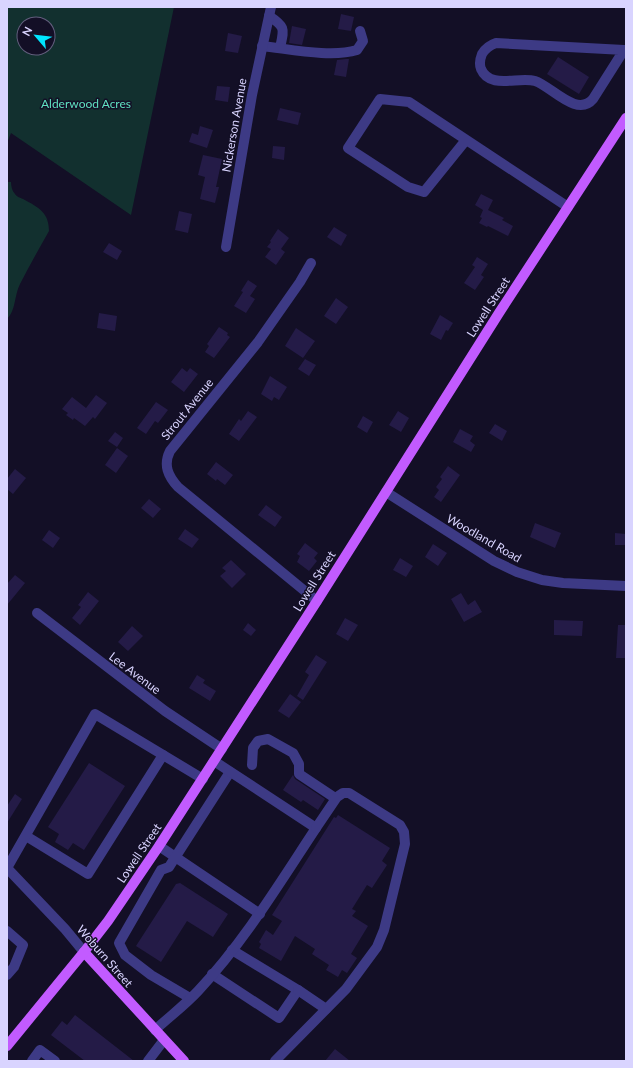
<svg xmlns="http://www.w3.org/2000/svg" width="633" height="1068" font-family="Lato,sans-serif">
<style>
.green{fill:#12302f;fill-rule:evenodd}
.building{fill:#241b47}
.lines{fill:none;stroke-linecap:round;stroke-linejoin:round}
.minor{stroke:#3d3a85;stroke-width:10}
.major{stroke:#c25bff;stroke-width:10}
.labels{text-anchor:middle;dominant-baseline:central;stroke-width:3;stroke-linejoin:round;paint-order:stroke}
.park-label{font-size:12px;fill:#5fe0c0;stroke:#130f26}
.street-label{font-size:12px;fill:#d9d4ff;stroke:#130f26}
</style>
<rect width="100%" height="100%" fill="#130f26"/>
<g class="green">
<path d="M 7,7 L 174,7 L 131,215 L 11,133 L 7,143 ZM 24,24 L 48,24 L 48,48 L 24,48 Z"/>
<path d="M 7,182 L 11,182 C 11,186 12,191 15,194 C 16,196 20,198 23,199 C 38,207 49,212 49,231 C 39,249 29,266 20,284 C 14,296 16,310 7,319 Z"/>
</g>
<g class="building">
<path d="M 341,14 L 354,17 L 351,31 L 338,29 Z"/>
<path d="M 292,26 L 306,29 L 302,45 L 289,43 Z"/>
<path d="M 228,33 L 242,36 L 238,53 L 225,51 Z"/>
<path d="M 558,57 L 589,77 L 579,94 L 547,74 Z"/>
<path d="M 346,59 L 349,59 L 346,77 L 334,75 L 337,60 Z"/>
<path d="M 217,86 L 230,87 L 228,102 L 215,100 Z"/>
<path d="M 280,108 L 301,113 L 298,125 L 277,120 Z"/>
<path d="M 200,126 L 213,130 L 207,148 L 189,142 L 192,133 L 198,135 Z"/>
<path d="M 273,146 L 285,147 L 284,160 L 272,158 Z"/>
<path d="M 203,155 L 222,159 L 216,187 L 219,187 L 215,203 L 200,199 L 205,177 L 198,175 Z"/>
<path d="M 481,194 L 493,200 L 488,210 L 504,218 L 502,220 L 513,226 L 508,236 L 488,226 L 487,227 L 479,223 L 482,218 L 480,217 L 483,210 L 475,205 Z"/>
<path d="M 179,211 L 192,214 L 188,233 L 175,230 Z"/>
<path d="M 334,227 L 347,235 L 341,246 L 327,237 Z"/>
<path d="M 278,229 L 289,238 L 281,249 L 285,252 L 276,265 L 265,257 L 271,249 L 267,247 L 271,242 L 270,241 Z"/>
<path d="M 109,243 L 122,251 L 117,260 L 103,252 Z"/>
<path d="M 477,257 L 488,264 L 481,275 L 484,277 L 475,290 L 464,283 L 475,267 L 472,265 Z"/>
<path d="M 248,280 L 257,286 L 250,296 L 255,299 L 246,313 L 234,306 L 243,292 L 241,291 Z"/>
<path d="M 336,298 L 348,307 L 336,324 L 324,316 Z"/>
<path d="M 99,313 L 117,316 L 115,331 L 97,328 Z"/>
<path d="M 440,315 L 453,323 L 448,331 L 446,330 L 441,340 L 430,334 Z"/>
<path d="M 219,327 L 228,333 L 227,335 L 230,337 L 214,358 L 205,352 L 209,346 L 207,344 Z"/>
<path d="M 296,328 L 315,341 L 303,358 L 285,346 Z"/>
<path d="M 305,359 L 316,365 L 309,376 L 298,369 Z"/>
<path d="M 182,368 L 187,372 L 190,368 L 198,374 L 184,392 L 171,382 Z"/>
<path d="M 270,376 L 287,387 L 279,400 L 274,397 L 272,401 L 261,394 Z"/>
<path d="M 96,395 L 107,403 L 95,419 L 93,417 L 85,426 L 74,418 L 73,420 L 66,415 L 68,413 L 62,409 L 72,397 L 86,408 Z"/>
<path d="M 156,402 L 168,410 L 158,423 L 155,421 L 146,434 L 137,428 Z"/>
<path d="M 248,411 L 257,417 L 239,441 L 229,434 L 239,419 L 241,421 Z"/>
<path d="M 398,411 L 409,418 L 401,432 L 389,425 Z"/>
<path d="M 363,416 L 373,422 L 367,433 L 357,427 Z"/>
<path d="M 495,424 L 507,431 L 502,441 L 489,433 Z"/>
<path d="M 460,429 L 473,436 L 470,441 L 475,445 L 471,452 L 453,442 Z"/>
<path d="M 115,432 L 123,438 L 117,447 L 108,441 Z"/>
<path d="M 117,448 L 128,456 L 116,473 L 105,465 Z"/>
<path d="M 216,462 L 233,475 L 225,485 L 217,479 L 216,481 L 207,474 Z"/>
<path d="M 448,466 L 460,475 L 441,502 L 434,497 L 439,490 L 436,487 L 442,479 L 440,477 Z"/>
<path d="M 15,469 L 26,478 L 13,494 L 7,489 L 7,479 Z"/>
<path d="M 149,499 L 161,509 L 153,518 L 141,508 Z"/>
<path d="M 266,505 L 282,517 L 275,527 L 258,515 Z"/>
<path d="M 535,523 L 561,533 L 555,548 L 530,537 Z"/>
<path d="M 185,529 L 199,539 L 192,548 L 178,539 Z"/>
<path d="M 49,530 L 60,538 L 53,548 L 42,540 Z"/>
<path d="M 615,533 L 626,534 L 626,545 L 615,545 Z"/>
<path d="M 305,543 L 318,553 L 314,558 L 317,561 L 309,571 L 297,562 L 300,556 L 297,554 Z"/>
<path d="M 433,544 L 447,553 L 438,566 L 425,557 Z"/>
<path d="M 400,558 L 413,566 L 406,577 L 393,570 Z"/>
<path d="M 231,560 L 246,574 L 232,588 L 220,576 L 226,571 L 222,568 Z"/>
<path d="M 15,575 L 25,583 L 7,605 L 7,584 Z"/>
<path d="M 88,592 L 99,601 L 80,625 L 72,618 L 81,607 L 78,605 Z"/>
<path d="M 461,593 L 468,605 L 475,600 L 482,612 L 464,622 L 451,599 Z"/>
<path d="M 345,618 L 358,625 L 348,641 L 336,634 Z"/>
<path d="M 554,620 L 583,621 L 582,636 L 554,635 Z"/>
<path d="M 248,623 L 256,630 L 251,636 L 243,630 Z"/>
<path d="M 618,625 L 626,625 L 626,658 L 616,658 Z"/>
<path d="M 132,626 L 143,636 L 128,651 L 118,642 Z"/>
<path d="M 316,655 L 327,662 L 303,700 L 297,696 L 309,675 L 305,672 Z"/>
<path d="M 197,675 L 205,680 L 203,683 L 216,691 L 210,701 L 189,688 Z"/>
<path d="M 290,694 L 301,702 L 289,718 L 278,711 Z"/>
<path d="M 89,763 L 125,786 L 84,850 L 73,843 L 68,850 L 55,842 L 59,834 L 48,827 Z"/>
<path d="M 293,775 L 295,779 L 325,799 L 318,810 L 303,800 L 301,802 L 283,790 Z"/>
<path d="M 15,794 L 22,799 L 7,823 L 7,806 Z"/>
<path d="M 338,815 L 390,848 L 382,861 L 387,865 L 372,888 L 367,885 L 352,909 L 356,911 L 352,916 L 368,926 L 351,954 L 357,958 L 347,973 L 342,970 L 338,977 L 326,970 L 329,965 L 312,954 L 315,949 L 295,936 L 281,961 L 259,948 L 261,944 L 259,942 L 266,930 L 273,935 L 282,921 L 272,915 L 334,817 L 336,818 Z"/>
<path d="M 180,883 L 228,914 L 213,937 L 187,921 L 161,962 L 136,946 L 176,884 Z"/>
<path d="M 75,1015 L 134,1061 L 85,1061 L 51,1035 L 62,1021 L 67,1025 Z"/>
<path d="M 335,1049 L 350,1061 L 325,1061 Z"/>
</g>
<g class="lines">
<g class="minor">
<path d="M 269,16 C 286,27 284,29 280,48"/>
<path d="M 262,46 C 290,49 331,58 357,50 L 363,41 L 360,31"/>
<path d="M 624,50 L 593,99 C 577,118 551,86 535,81 C 519,76 490,90 481,69 C 479,64 480,59 482,54 C 485,49 490,45 496,43 L 624,50 L 626,50"/>
<path d="M 466,140 L 424,192 L 408,187 L 348,148 L 380,99 L 409,102 L 568,207"/>
<path d="M 226,247 L 252,95 L 271,7"/>
<path d="M 311,263 L 300,282 L 258,342 L 170,451 C 163,465 168,476 178,487 L 317,601"/>
<path d="M 386,492 L 494,561 L 517,572 L 542,580 L 563,583 L 626,586"/>
<path d="M 37,613 L 165,711 L 222,749"/>
<path d="M 252,765 L 253,748 L 258,741 L 268,739 L 293,753 L 299,764 L 299,774 L 335,798"/>
<path d="M 26,836 L 88,874 L 163,755"/>
<path d="M 159,846 L 260,914"/>
<path d="M 7,868 L 95,714 L 203,779"/>
<path d="M 7,868 L 65,929 L 84,952"/>
<path d="M 7,931 L 23,945 L 14,967 L 7,975"/>
<path d="M 212,974 L 279,1018 L 298,990 L 232,950"/>
<path d="M 298,990 L 326,1009"/>
<path d="M 190,998 L 151,975 L 125,955 L 119,943 L 161,870 L 169,867 L 230,772"/>
<path d="M 155,1030 C 169,1017 185,1005 198,991 C 244,942 279,884 316,828 L 214,761"/>
<path d="M 32,1061 L 40,1050 L 55,1061"/>
<path d="M 148,1061 L 164,1040"/>
<path d="M 275,1061 L 346,989 L 377,947 L 384,930 L 405,844 L 404,832 L 400,825 L 349,793 L 343,793 L 337,797 L 316,828"/>
</g>
<g class="major">
<path d="M 84,952 L 184,1061"/>
<path d="M 7,1046 L 84,952 L 108,921 L 159,846 L 317,601 L 499,313 L 626,118"/>
</g>
</g>
<g class="labels">
<g class="park-label">
<text x="86" y="103">Alderwood Acres</text>
</g>
<g class="street-label">
<text transform="translate(234 125) rotate(-80)">Nickerson Avenue</text>
<text transform="translate(488 307) rotate(-57)">Lowell Street</text>
<text transform="translate(187 409) rotate(-51)">Strout Avenue</text>
<text transform="translate(484 538) rotate(30)">Woodland Road</text>
<text transform="translate(314 581) rotate(-58)">Lowell Street</text>
<text transform="translate(135 673) rotate(37)">Lee Avenue</text>
<text transform="translate(139 853) rotate(-56)">Lowell Street</text>
<text transform="translate(105 956) rotate(49)">Woburn Street</text>
</g>
</g>
<rect width="633" height="1068" fill="none" stroke="#d9d4ff" stroke-width="16"/>
<g transform="translate(36 36) rotate(298)"><circle r="19" fill="#130f26" stroke="#625e7d"/>
<path d="M0-3L7 15L0 10L-7 15Z" fill="#00e5ff"/>
<text y="-6" font-size="11" font-weight="bold" text-anchor="middle" fill="#d9d4ff">N</text>
</g>
</svg>
